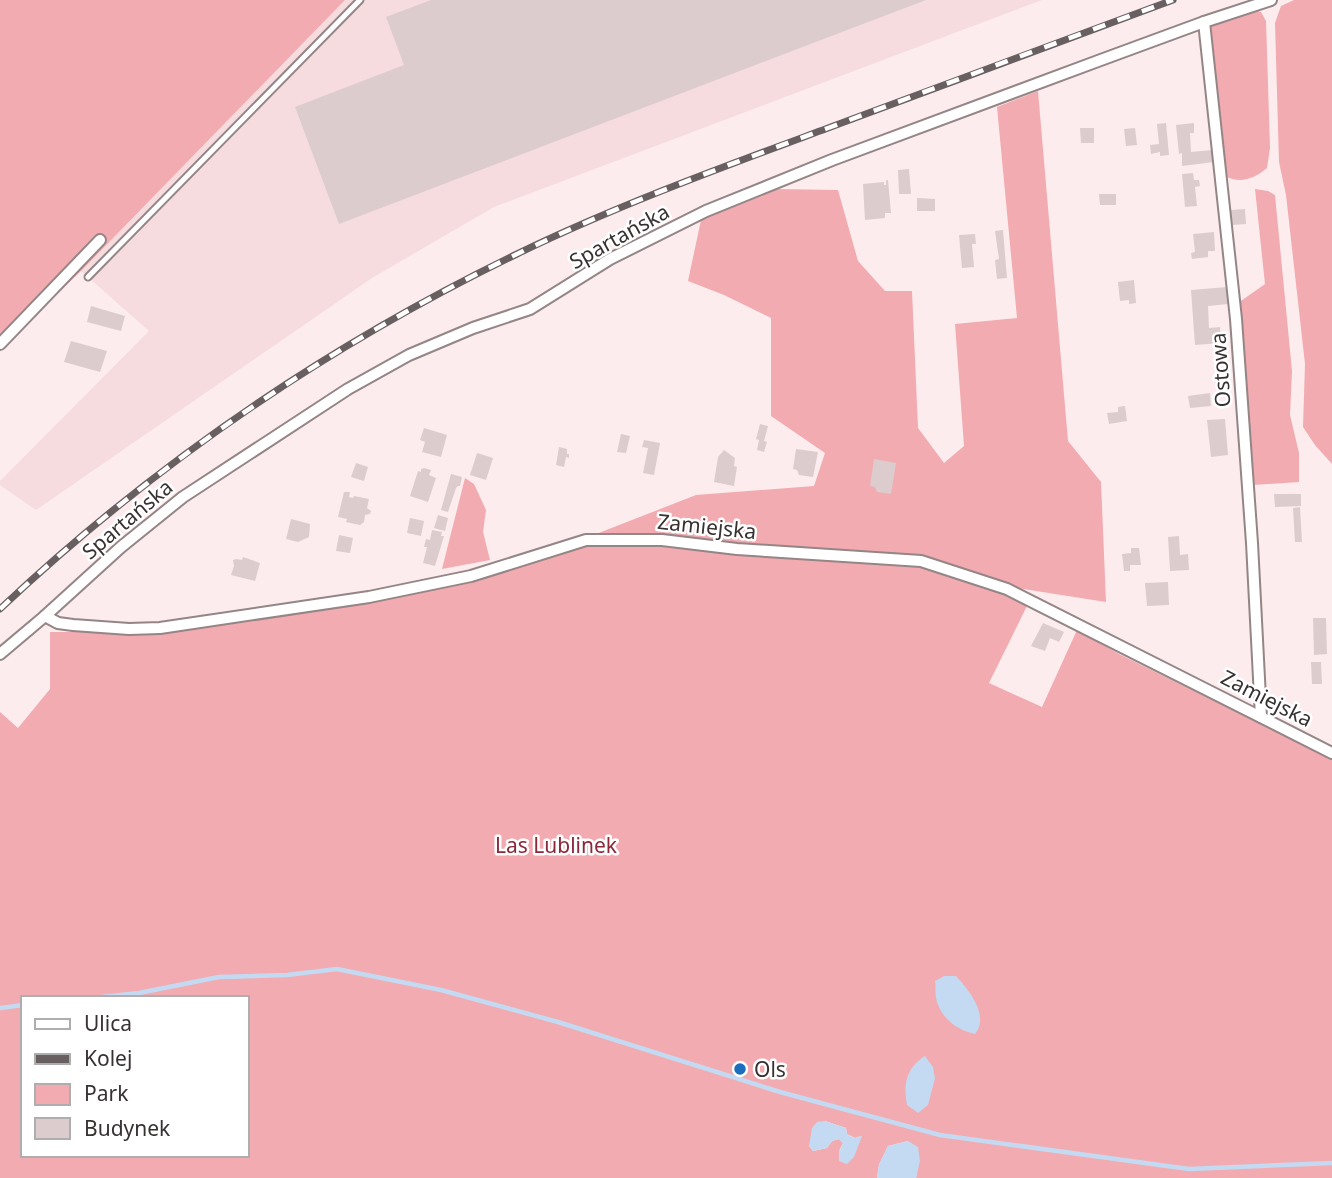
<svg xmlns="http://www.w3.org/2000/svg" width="1332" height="1178" font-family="'Noto Sans',sans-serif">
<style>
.built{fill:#f6dcde}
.green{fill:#f2abb0;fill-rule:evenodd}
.water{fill:#c4daf2}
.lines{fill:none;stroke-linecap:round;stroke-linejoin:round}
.stream{stroke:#c4daf2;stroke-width:4.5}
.building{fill:#dccccd}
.service-casing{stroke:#948586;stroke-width:9}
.minor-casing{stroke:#948586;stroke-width:14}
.service{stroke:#fff;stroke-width:5}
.minor{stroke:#fff;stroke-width:10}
.rail-casing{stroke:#685f60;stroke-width:7}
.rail{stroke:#fff;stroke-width:4.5;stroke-dasharray:13;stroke-linecap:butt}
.poi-dot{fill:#1b6ebc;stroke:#fff;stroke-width:2.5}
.labels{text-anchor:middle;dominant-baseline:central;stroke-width:5;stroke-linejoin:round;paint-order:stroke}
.street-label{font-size:21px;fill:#373131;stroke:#fff}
.park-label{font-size:21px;fill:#8b283a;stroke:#fff}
.poi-label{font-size:21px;fill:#373131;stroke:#fff;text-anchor:start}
</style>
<rect width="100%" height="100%" fill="#fdeced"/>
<path class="built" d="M 345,0 L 1042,0 L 494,207 L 372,278 L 36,510 L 0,485 L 0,481 L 149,331 L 81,271 Z"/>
<g class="green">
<path d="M 0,0 L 345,0 L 81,271 L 61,290 L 0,339 Z"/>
<path d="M 1294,0 L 1332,0 L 1332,464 L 1315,445 L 1303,427 L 1305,364 L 1286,195 L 1279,162 L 1275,23 L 1281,6 Z"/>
<path d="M 1252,10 L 1261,12 L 1266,21 L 1270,148 L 1267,168 C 1254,179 1240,184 1225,176 L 1210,34 L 1210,25 Z"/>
<path d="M 1038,91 L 1068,441 L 1101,482 L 1106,602 L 1017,588 L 922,557 L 591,536 L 696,495 L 814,486 L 825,453 L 771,416 L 771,318 L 724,295 L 688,281 L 701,220 L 775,189 L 838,190 L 858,261 L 885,291 L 912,291 L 918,428 L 944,463 L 964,446 L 955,324 L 1017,318 L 997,107 Z"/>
<path d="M 1255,189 L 1268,191 L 1275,195 L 1292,371 L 1290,415 L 1299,453 L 1299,482 L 1253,485 L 1238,303 L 1265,284 Z"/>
<path d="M 465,478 L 474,484 L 486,510 L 483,532 L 490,560 L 442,569 Z"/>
<path d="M 661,543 L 919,565 L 1005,595 L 1027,606 L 989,683 L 1042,707 L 1077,630 L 1119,654 L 1332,759 L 1332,1178 L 916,1178 L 917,1173 L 908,1141 L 888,1146 L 879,1165 L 877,1178 L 0,1178 L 0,712 L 18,728 L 50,689 L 50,632 L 163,632 L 473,581 L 588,545 ZM 23,998 L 247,998 L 247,1155 L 23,1155 ZM 825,1121 L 846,1128 L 847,1134 L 855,1138 L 861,1136 L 839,1151 L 843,1143 L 839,1139 L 832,1141 L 827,1148 L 813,1151 L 809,1146 Z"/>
</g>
<g class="water">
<path d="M 944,976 L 956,976 C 969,990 990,1016 975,1034 C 957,1030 940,1018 936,998 C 935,993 936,986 935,981 Z"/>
<path d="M 925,1056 L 933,1067 L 935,1078 L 928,1105 L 918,1113 L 907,1105 C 903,1084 906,1068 925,1056 Z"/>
<path d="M 825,1121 L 846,1128 L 847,1134 L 854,1138 L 862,1136 L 854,1157 L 847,1164 L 839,1161 L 839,1152 L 843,1143 L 839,1139 L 832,1141 L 827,1148 L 813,1151 L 809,1146 L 812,1128 L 817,1122 Z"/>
<path d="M 908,1141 L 918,1147 L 920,1161 L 916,1178 L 877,1178 L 879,1164 L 888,1146 Z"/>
</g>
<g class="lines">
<g class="stream">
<path d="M 93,998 L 139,993 L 219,977 L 287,975 L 337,969 L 441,990 L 558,1022 L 780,1092 L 940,1135 L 1189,1169 L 1332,1163"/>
<path d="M 0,1008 L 23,1005"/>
</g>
</g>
<g class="building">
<path d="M 431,0 L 926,0 L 339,224 L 295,107 L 404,65 L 386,17 Z"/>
<path d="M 1166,123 L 1169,155 L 1160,156 L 1160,152 L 1151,154 L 1150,145 L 1159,144 L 1157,124 Z"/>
<path d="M 1194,123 L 1194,133 L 1190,133 L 1191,152 L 1212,150 L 1214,162 L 1182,166 L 1182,153 L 1179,154 L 1176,125 Z"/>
<path d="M 1080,128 L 1094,128 L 1094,143 L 1081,143 Z"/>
<path d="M 1135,128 L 1137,145 L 1126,146 L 1124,129 Z"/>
<path d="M 909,169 L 911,194 L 899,194 L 898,170 Z"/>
<path d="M 1193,173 L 1194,180 L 1199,180 L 1200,186 L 1195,187 L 1197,206 L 1185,207 L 1182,174 Z"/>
<path d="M 886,180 L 888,180 L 891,213 L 885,213 L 885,218 L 865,220 L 863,184 L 884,182 L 884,185 L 886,185 Z"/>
<path d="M 1099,194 L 1116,194 L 1116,205 L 1100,205 Z"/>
<path d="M 917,198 L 935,199 L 935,211 L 917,211 Z"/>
<path d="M 1245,209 L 1246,224 L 1232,225 L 1231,210 Z"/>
<path d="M 1003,230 L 1007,278 L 997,279 L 995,260 L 999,259 L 995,231 Z"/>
<path d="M 1214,232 L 1215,251 L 1208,251 L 1208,257 L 1192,259 L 1191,253 L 1195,252 L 1193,234 Z"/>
<path d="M 975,234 L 976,244 L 972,244 L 974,267 L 962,268 L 959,235 Z"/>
<path d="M 1134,280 L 1136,303 L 1129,304 L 1129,300 L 1120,301 L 1118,282 Z"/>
<path d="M 1227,287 L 1228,304 L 1208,306 L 1209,328 L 1220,327 L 1221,343 L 1195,345 L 1191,290 Z"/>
<path d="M 91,306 L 125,316 L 121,331 L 87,322 Z"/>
<path d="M 71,341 L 107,351 L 100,372 L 64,362 Z"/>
<path d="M 1210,393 L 1211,406 L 1190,408 L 1188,396 Z"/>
<path d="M 1125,406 L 1127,421 L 1109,424 L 1107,413 L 1118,412 L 1118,407 Z"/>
<path d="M 1225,419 L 1228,455 L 1211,457 L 1207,420 Z"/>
<path d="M 760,424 L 768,426 L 764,441 L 767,442 L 764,452 L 757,450 L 759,440 L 756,439 Z"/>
<path d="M 424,428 L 447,435 L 441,457 L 422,452 L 425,442 L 420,440 Z"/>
<path d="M 621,434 L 630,436 L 626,453 L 617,452 Z"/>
<path d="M 644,440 L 660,443 L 654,475 L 643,473 L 648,448 L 642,447 Z"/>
<path d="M 559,447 L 567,449 L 567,454 L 569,454 L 569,458 L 566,457 L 564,467 L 556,465 Z"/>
<path d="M 796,449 L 818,452 L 813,477 L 799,475 L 797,470 L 793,469 Z"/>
<path d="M 724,450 L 735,458 L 734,466 L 737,467 L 734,486 L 714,482 L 718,457 Z"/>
<path d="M 477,453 L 493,458 L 486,480 L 470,475 Z"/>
<path d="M 874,459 L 896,463 L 891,494 L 877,492 L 875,487 L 870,486 Z"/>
<path d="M 356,463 L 368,467 L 364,481 L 351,477 Z"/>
<path d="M 424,468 L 431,470 L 429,475 L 436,478 L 428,502 L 410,496 L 418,471 L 421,472 L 421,469 Z"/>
<path d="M 451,474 L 462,477 L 460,486 L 458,486 L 456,488 L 448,512 L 441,510 Z"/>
<path d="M 344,492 L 350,492 L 349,497 L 353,498 L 354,496 L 369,499 L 367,508 L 371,511 L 370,514 L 365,515 L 364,522 L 360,525 L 346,522 L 347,519 L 338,517 Z"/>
<path d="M 1274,494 L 1301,494 L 1301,506 L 1275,507 Z"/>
<path d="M 1300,507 L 1302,542 L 1295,542 L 1293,508 Z"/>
<path d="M 438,515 L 448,518 L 445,531 L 434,528 Z"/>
<path d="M 410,518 L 424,521 L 421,536 L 407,533 Z"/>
<path d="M 291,519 L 310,524 L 309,537 L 298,542 L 286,539 Z"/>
<path d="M 432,530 L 442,532 L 441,536 L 444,536 L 435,566 L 423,563 L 427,547 L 424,547 L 426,539 L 430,540 Z"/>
<path d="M 339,535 L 353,538 L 350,553 L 336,551 Z"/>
<path d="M 1179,536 L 1180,555 L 1188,554 L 1189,570 L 1170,571 L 1168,537 Z"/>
<path d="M 1131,548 L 1139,548 L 1141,565 L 1130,565 L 1130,571 L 1124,571 L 1122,554 L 1131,553 Z"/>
<path d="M 243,557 L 260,563 L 255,581 L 231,575 L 234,566 L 233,560 L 236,559 L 242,560 Z"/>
<path d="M 1168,582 L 1169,605 L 1147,606 L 1145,583 Z"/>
<path d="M 1313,618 L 1326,618 L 1327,654 L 1314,655 Z"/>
<path d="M 1043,623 L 1064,632 L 1059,642 L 1050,638 L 1045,651 L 1031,646 Z"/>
<path d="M 1311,662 L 1321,662 L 1322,684 L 1312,684 Z"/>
</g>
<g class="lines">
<g class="service-casing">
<path id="service" d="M 88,277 L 360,0"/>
</g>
<g class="minor-casing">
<g id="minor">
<path d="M 1204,22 L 1236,319 L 1252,543 L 1261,717"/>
<path d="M 0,344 L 100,240"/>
<path d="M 45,616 L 58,623 L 73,625 L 129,629 L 160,628 L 369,597 L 471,576 L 586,540 L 662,540 L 737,549 L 921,561 L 1007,589 L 1332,753"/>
<path d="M 0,654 L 45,616 L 121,547 L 183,497 L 348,389 L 409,355 L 473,328 L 530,309 L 610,259 L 706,211 L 832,160 L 1098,61 L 1204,22 L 1271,0"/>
</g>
</g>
<use href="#service" class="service"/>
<use href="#minor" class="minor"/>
<g class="rail-casing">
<path id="rail" d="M 0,609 C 153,465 329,345 517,254 C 618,205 723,167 828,128 C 943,85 1058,42 1173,0"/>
</g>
<use href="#rail" class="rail"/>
</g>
<circle class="poi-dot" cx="740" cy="1069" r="7"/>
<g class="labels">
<g class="street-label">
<text transform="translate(619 236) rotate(-29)">Spartańska</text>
<text transform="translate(1220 370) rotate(-94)">Ostowa</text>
<text transform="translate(127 519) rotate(-40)">Spartańska</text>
<text transform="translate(707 526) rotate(6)">Zamiejska</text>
<text transform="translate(1267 698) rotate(27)">Zamiejska</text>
</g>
<g class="park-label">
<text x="556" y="845">Las Lublinek</text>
</g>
<g class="poi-label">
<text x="754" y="1069">Ols</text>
</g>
</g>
<rect x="21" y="996" width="228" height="161" fill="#ffffff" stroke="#afadad" stroke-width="2"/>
<rect x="35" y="1019" width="35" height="10" fill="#ffffff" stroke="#afadad" stroke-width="2"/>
<text x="84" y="1031" font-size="21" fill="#373131">Ulica</text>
<rect x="35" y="1054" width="35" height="10" fill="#685f60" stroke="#afadad" stroke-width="2"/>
<text x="84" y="1066" font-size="21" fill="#373131">Kolej</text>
<rect x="35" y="1084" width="35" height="21" fill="#f2abb0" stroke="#afadad" stroke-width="2"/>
<text x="84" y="1101" font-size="21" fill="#373131">Park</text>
<rect x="35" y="1118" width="35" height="21" fill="#dccccd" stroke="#afadad" stroke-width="2"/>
<text x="84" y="1136" font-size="21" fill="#373131">Budynek</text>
</svg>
